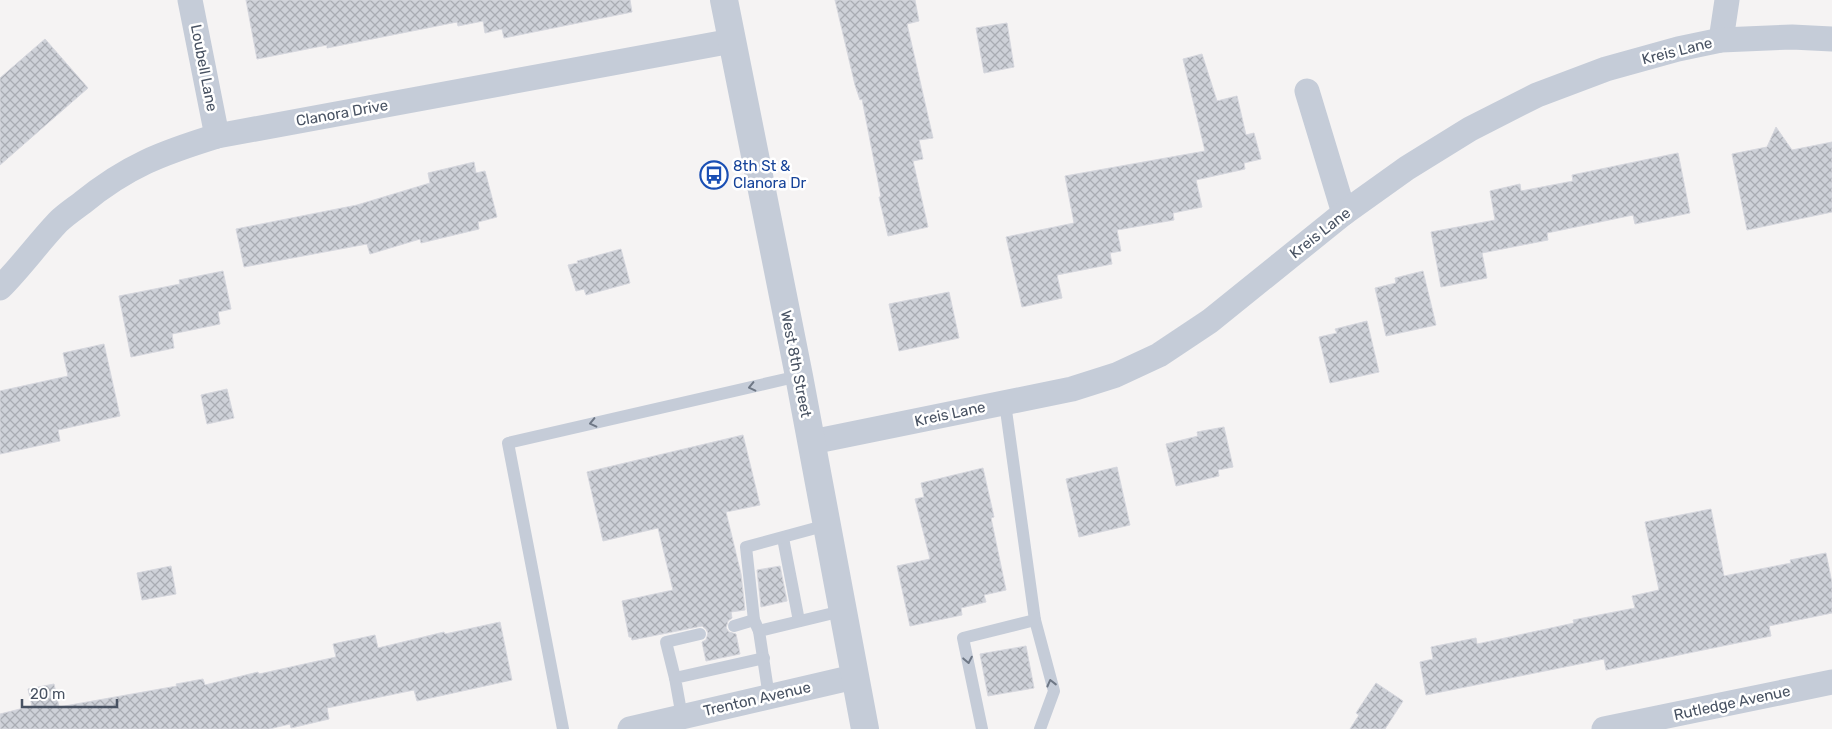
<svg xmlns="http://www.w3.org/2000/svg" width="1832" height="729" font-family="Rubik,sans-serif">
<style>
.building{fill:url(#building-cross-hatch);stroke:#d6d7de}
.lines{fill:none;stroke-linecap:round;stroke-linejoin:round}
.service{stroke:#c5ccd8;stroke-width:12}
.minor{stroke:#c5ccd8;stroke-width:25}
.tertiary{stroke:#c5ccd8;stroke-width:28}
.oneway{stroke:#6e7785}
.labels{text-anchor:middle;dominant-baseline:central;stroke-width:5;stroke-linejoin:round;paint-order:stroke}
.street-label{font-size:15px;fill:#485262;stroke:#fff}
.transit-label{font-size:15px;fill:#164399;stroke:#fff;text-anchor:start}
</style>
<defs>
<pattern id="building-cross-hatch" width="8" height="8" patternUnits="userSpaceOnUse" patternTransform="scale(1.25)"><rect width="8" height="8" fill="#ced1d8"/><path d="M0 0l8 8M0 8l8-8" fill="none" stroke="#a9acb3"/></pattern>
</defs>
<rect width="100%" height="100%" fill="#f5f3f3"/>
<g class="building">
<path d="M 246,0 L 630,0 L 632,12 L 504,38 L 502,29 L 485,33 L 483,21 L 458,26 L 457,22 L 327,48 L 327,45 L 257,59 Z"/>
<path d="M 835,0 L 915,0 L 919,21 L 907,24 L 933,138 L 919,140 L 923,159 L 913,161 L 928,227 L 888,236 L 879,197 L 881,197 L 862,99 L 860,100 L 855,85 Z"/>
<path d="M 1007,23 L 1014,67 L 984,73 L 976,28 Z"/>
<path d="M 45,39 L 88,88 L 0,165 L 0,78 Z"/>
<path d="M 1202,54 L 1217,101 L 1237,96 L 1246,135 L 1254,133 L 1261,159 L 1244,163 L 1245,169 L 1196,180 L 1202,207 L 1173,213 L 1174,220 L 1117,230 L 1121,251 L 1110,253 L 1112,264 L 1057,275 L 1062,298 L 1022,307 L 1006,237 L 1074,223 L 1065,176 L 1205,151 L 1183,59 Z"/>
<path d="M 1776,127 L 1792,150 L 1832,142 L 1832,212 L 1747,230 L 1732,154 L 1767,147 Z"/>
<path d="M 1678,153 L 1690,213 L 1635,224 L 1633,215 L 1547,233 L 1548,240 L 1482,253 L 1487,278 L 1441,287 L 1431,232 L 1495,220 L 1490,191 L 1520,184 L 1521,191 L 1573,181 L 1572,175 Z"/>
<path d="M 474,162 L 476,173 L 485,171 L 497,217 L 478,222 L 479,229 L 421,243 L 420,239 L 370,254 L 367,244 L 244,267 L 236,229 L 357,205 L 430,183 L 428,173 Z"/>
<path d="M 621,249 L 630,283 L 586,295 L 584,289 L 576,291 L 568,265 L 578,263 L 577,261 Z"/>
<path d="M 223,271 L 231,309 L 218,312 L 220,324 L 172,334 L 174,348 L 131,357 L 119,296 L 180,284 L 179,280 Z"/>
<path d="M 1423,271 L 1436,325 L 1386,336 L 1375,288 L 1396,283 L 1395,278 Z"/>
<path d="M 949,292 L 959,338 L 899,351 L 889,304 Z"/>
<path d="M 1367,321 L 1379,372 L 1330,383 L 1319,337 L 1337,333 L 1335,329 Z"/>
<path d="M 104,344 L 120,416 L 58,430 L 60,441 L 0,454 L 0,391 L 68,376 L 63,353 Z"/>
<path d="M 227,389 L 234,418 L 207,424 L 201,395 Z"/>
<path d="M 1224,427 L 1233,467 L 1218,470 L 1219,476 L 1176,486 L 1166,444 L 1198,436 L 1197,432 Z"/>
<path d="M 743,435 L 760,505 L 726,512 L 741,574 L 745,610 L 731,612 L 732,618 L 728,621 L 726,628 L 729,632 L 736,634 L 740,654 L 706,661 L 702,642 L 706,640 L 708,633 L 706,629 L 702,626 L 632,640 L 631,637 L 629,637 L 622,601 L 673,590 L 658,528 L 603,541 L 587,472 Z"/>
<path d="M 1117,467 L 1130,525 L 1079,537 L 1066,479 Z"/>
<path d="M 983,468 L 994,517 L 991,518 L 1006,590 L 984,595 L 986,602 L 961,608 L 962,615 L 910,626 L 897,566 L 930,559 L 915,499 L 924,497 L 921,483 Z"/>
<path d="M 1711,509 L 1724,576 L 1791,563 L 1790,560 L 1826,553 L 1832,583 L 1832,613 L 1769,626 L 1771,636 L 1606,670 L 1604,659 L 1426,695 L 1420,662 L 1433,659 L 1431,647 L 1476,638 L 1477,644 L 1574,623 L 1573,620 L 1635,608 L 1632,596 L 1659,590 L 1645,522 Z"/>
<path d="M 171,566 L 176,594 L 142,600 L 137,573 Z"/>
<path d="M 780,566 L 787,601 L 761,607 L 757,570 Z"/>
<path d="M 500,622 L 512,680 L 417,701 L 414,690 L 327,708 L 329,719 L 291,728 L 290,724 L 269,729 L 0,729 L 0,714 L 32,706 L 28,689 L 54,684 L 59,707 L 177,686 L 176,684 L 203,679 L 205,685 L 258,672 L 259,674 L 336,657 L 333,644 L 375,635 L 378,648 L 444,632 L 445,634 Z"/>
<path d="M 1026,646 L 1034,688 L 988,696 L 980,654 Z"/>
<path d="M 1376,683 L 1403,701 L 1385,729 L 1350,729 L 1359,715 L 1356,713 Z"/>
</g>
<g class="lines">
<g class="service">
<path d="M 1005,403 L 1035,620"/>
<path d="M 783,538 L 799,621"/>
<path d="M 734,626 L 754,620"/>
<path d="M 759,631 L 754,620 L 746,547 L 827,525"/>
<path d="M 675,678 L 666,642 L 700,634"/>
<path d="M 769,697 L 759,631 L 842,611"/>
<path d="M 682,717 L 675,678 L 764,658"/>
<path d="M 563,729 L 508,443 L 799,376"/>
<path d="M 982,729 L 963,638 L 1035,620 L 1054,691 L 1040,729"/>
</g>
<g class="minor">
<path d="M 190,0 L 217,136"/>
<path d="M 1721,40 L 1727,0"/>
<path d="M 1307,91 L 1344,213"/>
<path d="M 0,288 C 21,267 38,243 58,222 C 65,215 74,209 82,203 C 127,166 162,153 217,136 L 732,41"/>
<path d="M 812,442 L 1072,389 L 1116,375 L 1159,355 L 1210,321 L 1344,213 L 1407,168 L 1470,129 L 1537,95 L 1606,69 L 1678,49 L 1721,40 L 1792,37 L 1832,39"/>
<path d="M 630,729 L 854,677"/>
<path d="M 1604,729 L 1832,682"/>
</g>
<path class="tertiary" d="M 724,0 L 799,376 L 865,729"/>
</g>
<defs><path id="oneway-chevron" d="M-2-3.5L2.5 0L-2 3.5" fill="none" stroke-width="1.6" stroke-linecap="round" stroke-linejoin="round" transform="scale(1.25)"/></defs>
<g class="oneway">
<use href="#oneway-chevron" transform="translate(752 387) rotate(167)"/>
<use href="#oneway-chevron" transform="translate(593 423) rotate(167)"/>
<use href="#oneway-chevron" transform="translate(968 660) rotate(79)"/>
<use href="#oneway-chevron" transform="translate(1051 683) rotate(-104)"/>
</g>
<defs>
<g id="bus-ring" transform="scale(1.4375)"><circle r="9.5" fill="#fff" stroke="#1a4fb4" stroke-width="1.5"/><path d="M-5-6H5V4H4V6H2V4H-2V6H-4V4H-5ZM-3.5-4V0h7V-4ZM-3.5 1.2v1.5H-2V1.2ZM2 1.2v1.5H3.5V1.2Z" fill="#1a4fb4"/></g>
</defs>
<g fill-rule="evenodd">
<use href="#bus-ring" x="714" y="175"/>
</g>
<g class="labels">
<g class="street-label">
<text transform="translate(1677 51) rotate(-14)">Kreis Lane</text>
<text transform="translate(204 68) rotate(79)">Loubell Lane</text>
<text transform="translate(342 113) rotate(-10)">Clanora Drive</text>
<text transform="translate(1320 233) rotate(-38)">Kreis Lane</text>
<text transform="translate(796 364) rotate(79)">West 8th Street</text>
<text transform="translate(950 414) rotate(-12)">Kreis Lane</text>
<text transform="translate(757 699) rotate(-13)">Trenton Avenue</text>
<text transform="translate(1732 703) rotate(-12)">Rutledge Avenue</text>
</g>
<g class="transit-label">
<text x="733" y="166">8th St &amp;<tspan x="733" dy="17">Clanora Dr</tspan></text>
</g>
</g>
<path d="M22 699v8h95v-8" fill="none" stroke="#485262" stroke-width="2.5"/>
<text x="30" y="699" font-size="15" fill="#485262" stroke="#ffffff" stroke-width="4" paint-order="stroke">20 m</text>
</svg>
